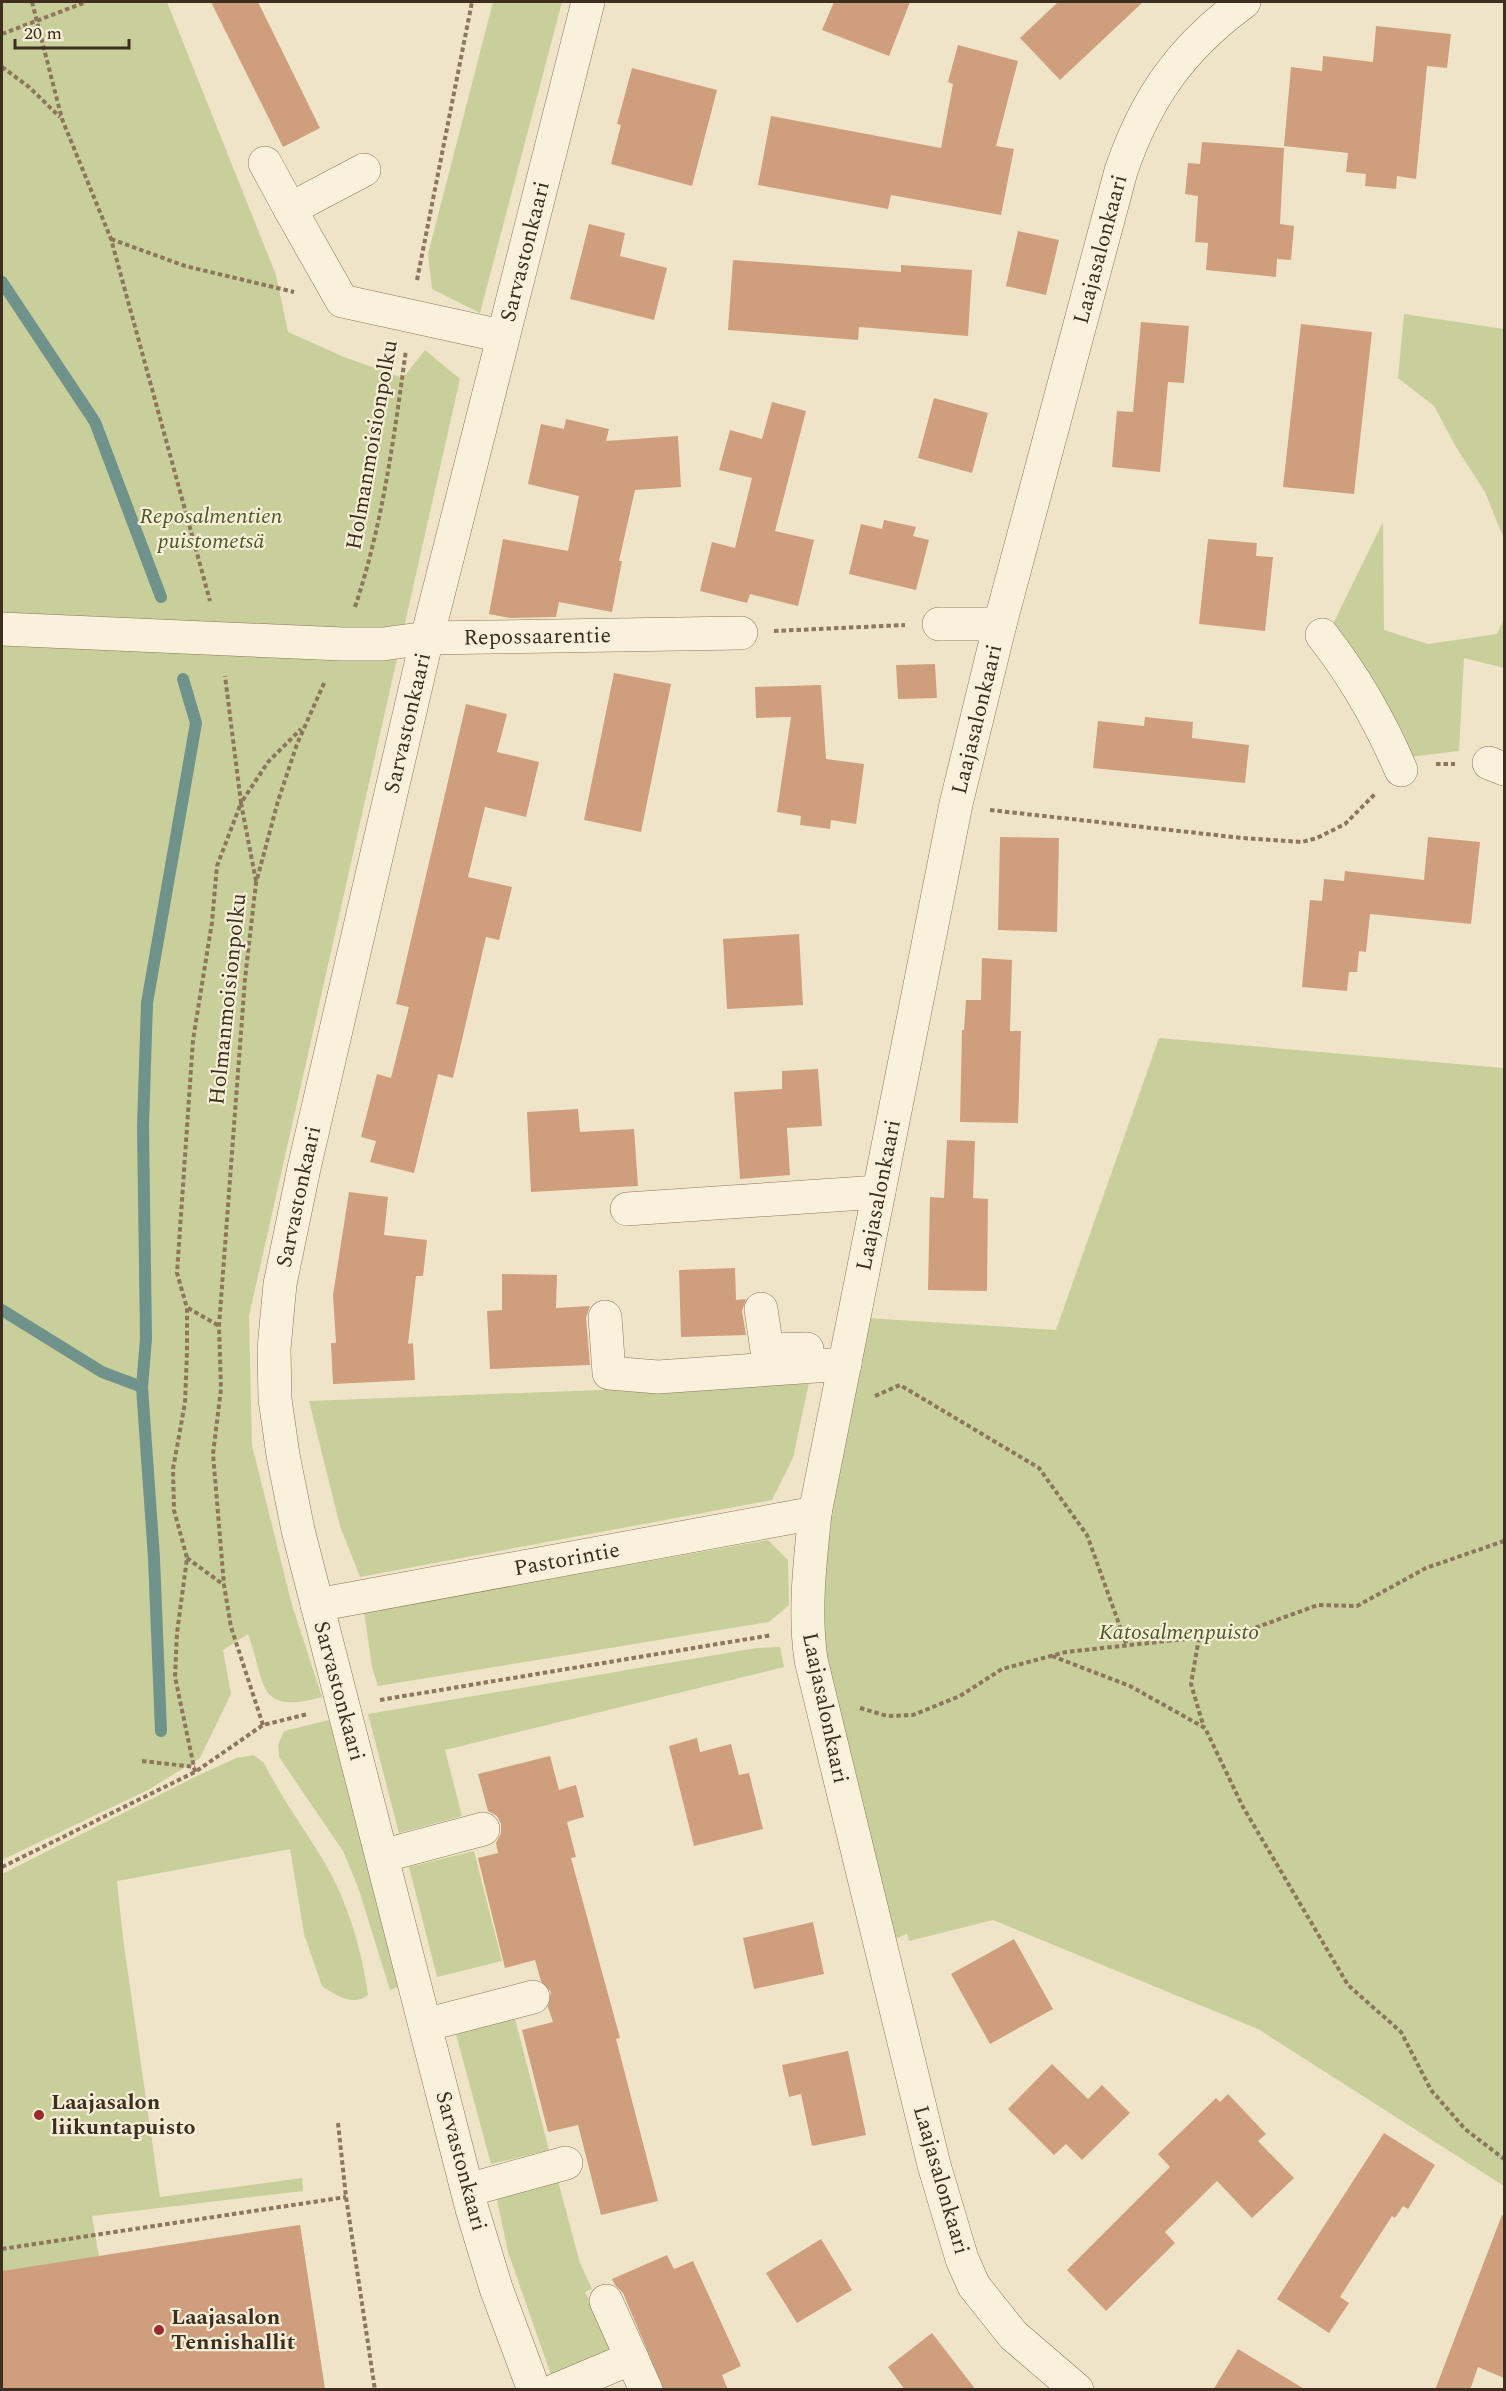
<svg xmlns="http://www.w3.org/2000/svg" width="1506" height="2391" font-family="Spectral,serif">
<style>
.green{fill:#c9cf9b}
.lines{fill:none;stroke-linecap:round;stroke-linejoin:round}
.stream{stroke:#6f938a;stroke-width:12}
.building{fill:#cf9f7d}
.minor-casing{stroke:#8d765c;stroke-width:34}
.path{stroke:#8d765c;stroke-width:4;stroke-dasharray:4.5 3;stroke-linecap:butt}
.minor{stroke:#faf1dc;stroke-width:33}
.poi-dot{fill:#9e2a2b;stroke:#f7eed8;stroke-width:2}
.labels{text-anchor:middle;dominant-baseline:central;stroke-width:4.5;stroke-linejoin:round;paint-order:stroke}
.street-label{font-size:22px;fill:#3d2e20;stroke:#f7eed8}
.park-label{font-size:22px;font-style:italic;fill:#4d5a26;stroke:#f7eed8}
.poi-label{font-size:22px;font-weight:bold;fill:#3d2e20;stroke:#f7eed8;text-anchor:start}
</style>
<rect width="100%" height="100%" fill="#f0e4c8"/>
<g class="green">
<path d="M 2,2 L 167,2 L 276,275 L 288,332 L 344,357 L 403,378 L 425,350 L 460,379 L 249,1316 L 252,1445 L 292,1605 L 322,1697 C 255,1716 266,1682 248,1634 L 223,1650 L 231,1694 L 200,1758 L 148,1790 L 2,1860 Z"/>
<path d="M 493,2 L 562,2 L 480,313 L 432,289 L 428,254 Z"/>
<path d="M 1404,314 L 1504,329 L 1504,539 L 1485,492 L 1456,447 L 1434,406 L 1398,378 Z"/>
<path d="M 1383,522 L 1384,630 L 1428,644 L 1497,634 L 1504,619 L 1504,668 L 1464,658 L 1459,751 L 1402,758 L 1331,628 Z"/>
<path d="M 1159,1038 L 1504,1068 L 1504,2186 L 1258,2029 L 993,1920 L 909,1941 L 907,1934 L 895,1939 L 824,1645 L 825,1548 L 867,1318 L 1056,1330 Z"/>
<path d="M 809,1382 L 793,1458 L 772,1500 L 360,1577 L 340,1526 L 309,1401 Z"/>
<path d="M 768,1540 L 788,1560 L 789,1605 L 769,1622 L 378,1686 L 372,1667 L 364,1612 Z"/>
<path d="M 780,1647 L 784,1667 L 445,1750 L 462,1816 L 399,1833 L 368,1714 L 756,1648 Z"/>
<path d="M 329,1720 L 399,1987 L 390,1990 L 358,1887 L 343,1851 L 279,1757 L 278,1745 L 284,1731 Z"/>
<path d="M 254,1755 L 264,1763 C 282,1799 306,1831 326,1865 C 348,1903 362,1951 368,1995 C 354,2007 335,1995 322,1986 L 304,1934 L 290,1849 L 117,1881 L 123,1938 L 160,2197 L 302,2178 L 303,2191 L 92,2216 L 99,2256 L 300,2225 L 325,2389 L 2,2390 L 2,1874 L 197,1776 L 236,1758 Z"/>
<path d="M 474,1851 L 502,1961 L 437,1977 L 409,1867 Z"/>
<path d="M 514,2015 L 549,2150 L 491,2164 L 454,2027 Z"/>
<path d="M 558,2181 L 580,2263 L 592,2289 L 585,2292 L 611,2342 L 610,2353 L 551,2375 L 508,2252 L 496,2195 Z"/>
</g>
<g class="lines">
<g class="stream">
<path d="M 2,282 L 95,422 L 161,597"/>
<path d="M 2,1310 L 102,1372 L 142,1387"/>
<path d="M 161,1731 L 154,1558 L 142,1387 L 146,1339 L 143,1126 L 147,1003 L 196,723 L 183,679"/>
</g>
</g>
<g class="building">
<path d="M 211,2 L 258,2 L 320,128 L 283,147 Z"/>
<path d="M 834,2 L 910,2 L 889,56 L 822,30 Z"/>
<path d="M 1058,2 L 1143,2 L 1060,80 L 1020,38 Z"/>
<path d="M 1376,26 L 1451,34 L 1447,68 L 1427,66 L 1416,179 L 1397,176 L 1396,189 L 1365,186 L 1366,174 L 1346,172 L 1348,153 L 1284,146 L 1291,67 L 1322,71 L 1323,56 L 1373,62 Z"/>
<path d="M 958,45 L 1018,61 L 996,146 L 1014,149 L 1001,215 L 891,195 L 888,209 L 758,185 L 771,116 L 941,148 L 953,84 L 948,82 Z"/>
<path d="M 632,68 L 717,90 L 692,186 L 611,164 L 621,125 L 617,124 Z"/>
<path d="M 1202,142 L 1284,148 L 1280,224 L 1294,226 L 1291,260 L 1277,259 L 1276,277 L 1206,270 L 1208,243 L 1195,242 L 1198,196 L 1185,194 L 1188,163 L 1200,164 Z"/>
<path d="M 589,224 L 625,233 L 620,256 L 667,268 L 654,320 L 570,299 Z"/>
<path d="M 1018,231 L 1059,240 L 1046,295 L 1006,286 Z"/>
<path d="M 733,260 L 901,272 L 901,265 L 972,270 L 968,336 L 859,327 L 858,340 L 728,330 Z"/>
<path d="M 1141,322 L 1189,326 L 1184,383 L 1168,382 L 1160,472 L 1112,467 L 1117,411 L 1133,412 Z"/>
<path d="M 1301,324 L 1372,332 L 1354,494 L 1283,487 Z"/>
<path d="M 934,398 L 988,413 L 972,473 L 918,458 Z"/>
<path d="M 772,402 L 806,411 L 775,531 L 814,540 L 798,606 L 750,594 L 747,603 L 700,591 L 712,542 L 735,548 L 752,478 L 719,470 L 730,430 L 762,439 Z"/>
<path d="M 566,419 L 609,429 L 606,441 L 678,436 L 681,487 L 635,490 L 619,561 L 622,561 L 612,612 L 559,602 L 556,617 L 510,618 L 489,614 L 503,539 L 568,551 L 579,496 L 528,484 L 541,424 L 564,429 Z"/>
<path d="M 884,520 L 916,527 L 913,536 L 929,540 L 916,590 L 849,574 L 861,524 L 882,529 Z"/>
<path d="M 1208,539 L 1257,543 L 1256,556 L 1273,557 L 1265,631 L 1199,624 Z"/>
<path d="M 935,664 L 937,698 L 898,699 L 896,665 Z"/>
<path d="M 614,673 L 671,684 L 641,832 L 584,820 Z"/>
<path d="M 821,685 L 826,759 L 864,764 L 856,824 L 831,820 L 830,829 L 800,825 L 801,816 L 777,812 L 791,717 L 756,718 L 755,687 Z"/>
<path d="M 466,704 L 507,714 L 497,752 L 539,762 L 526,817 L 485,807 L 468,877 L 512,887 L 499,940 L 486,937 L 453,1078 L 438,1074 L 414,1173 L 370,1162 L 376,1141 L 361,1137 L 377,1074 L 391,1078 L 409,1007 L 396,1004 Z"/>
<path d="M 1145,717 L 1193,722 L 1192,738 L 1249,745 L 1245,783 L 1093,768 L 1098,721 L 1144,726 Z"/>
<path d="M 1000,837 L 1059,838 L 1057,932 L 998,930 Z"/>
<path d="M 1428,837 L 1480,842 L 1471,924 L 1370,914 L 1366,952 L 1359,951 L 1357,972 L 1349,972 L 1347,991 L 1302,987 L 1310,900 L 1322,901 L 1324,879 L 1344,881 L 1345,871 L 1424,880 Z"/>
<path d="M 799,934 L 803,1005 L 727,1009 L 723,939 Z"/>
<path d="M 982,958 L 1012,960 L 1010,1031 L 1021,1031 L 1018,1123 L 960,1122 L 962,1030 L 964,1030 L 966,1000 L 981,1000 Z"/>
<path d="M 818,1069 L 822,1126 L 787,1128 L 790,1175 L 740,1179 L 734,1092 L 782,1089 L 782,1071 Z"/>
<path d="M 578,1109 L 580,1132 L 634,1129 L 638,1186 L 531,1192 L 527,1112 Z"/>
<path d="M 947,1140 L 975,1141 L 973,1198 L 988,1199 L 987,1291 L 928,1290 L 930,1197 L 944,1198 Z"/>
<path d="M 349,1192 L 388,1197 L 384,1235 L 427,1240 L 423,1276 L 416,1276 L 408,1344 L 413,1343 L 415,1380 L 333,1384 L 331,1343 L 336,1343 L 333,1295 Z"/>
<path d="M 735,1268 L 736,1300 L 746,1299 L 742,1311 L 746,1335 L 681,1337 L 679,1270 Z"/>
<path d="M 502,1274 L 557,1275 L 556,1308 L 590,1306 L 586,1318 L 590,1365 L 490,1369 L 487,1311 L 502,1310 Z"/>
<path d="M 697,1738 L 700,1752 L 731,1744 L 739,1775 L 749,1773 L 763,1829 L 694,1846 L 669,1746 Z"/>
<path d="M 550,1756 L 559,1790 L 576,1785 L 584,1817 L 567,1822 L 576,1857 L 571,1858 L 620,2038 L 616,2039 L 658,2201 L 601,2215 L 578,2125 L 548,2132 L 522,2030 L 553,2022 L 548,2007 L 551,1992 L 541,1981 L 535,1960 L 505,1968 L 478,1858 L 498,1853 L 496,1843 L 501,1833 L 501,1824 L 497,1816 L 488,1811 L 478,1774 Z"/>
<path d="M 813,1922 L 824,1974 L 754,1989 L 743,1938 Z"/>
<path d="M 1014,1939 L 1053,2009 L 990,2044 L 951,1974 Z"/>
<path d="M 848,2051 L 866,2135 L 812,2146 L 801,2094 L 789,2097 L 782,2065 Z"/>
<path d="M 1052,2064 L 1088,2099 L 1102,2085 L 1130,2113 L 1082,2160 L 1066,2144 L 1054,2155 L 1008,2109 Z"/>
<path d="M 1228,2094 L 1266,2134 L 1258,2141 L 1294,2178 L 1252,2218 L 1217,2181 L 1165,2232 L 1175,2243 L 1106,2311 L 1067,2270 L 1170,2167 L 1158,2154 L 1216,2098 L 1220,2102 Z"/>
<path d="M 1384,2133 L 1435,2165 L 1408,2209 L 1403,2206 L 1395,2218 L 1392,2216 L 1340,2297 L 1349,2303 L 1329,2333 L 1277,2299 Z"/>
<path d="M 1502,2215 L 1504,2216 L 1504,2378 L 1478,2367 L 1470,2390 L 1435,2390 Z"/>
<path d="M 300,2225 L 325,2390 L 2,2390 L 2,2271 Z"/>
<path d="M 821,2239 L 852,2290 L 797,2323 L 766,2273 Z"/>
<path d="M 667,2255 L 674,2269 L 693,2261 L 741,2366 L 722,2375 L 728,2390 L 664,2390 L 623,2293 L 615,2285 L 612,2279 Z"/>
<path d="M 932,2333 L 976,2390 L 905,2390 L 888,2367 Z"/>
<path d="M 1238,2349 L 1306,2390 L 1213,2390 Z"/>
</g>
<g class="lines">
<g class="minor-casing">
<g id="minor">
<path d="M 265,163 L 290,209"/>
<path d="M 364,170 L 290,209 L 342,301 L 502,336"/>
<path d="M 939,624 L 1000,624"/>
<path id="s1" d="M 2,629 L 342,644 L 383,644 L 427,638 L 741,633"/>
<path d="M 1322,635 C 1355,677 1380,721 1401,770"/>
<path d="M 1489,763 L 1504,769"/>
<path d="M 627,1209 L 879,1192"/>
<path d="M 761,1309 L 767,1350 L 807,1349"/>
<path d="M 605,1317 L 609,1373 L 658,1377 L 845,1364"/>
<path id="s2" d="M 317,1605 L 815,1513"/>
<path d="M 382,1856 L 483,1829"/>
<path d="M 425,2025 L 533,1997"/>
<path d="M 468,2190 L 566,2163"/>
<path d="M 606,2301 L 646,2390"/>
<path id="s3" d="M 534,2390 L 496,2288 L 472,2209 L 298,1530 L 283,1455 L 275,1399 L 274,1349 L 280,1284 L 304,1168 L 427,638 L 588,2"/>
<path d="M 556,2390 L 632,2358"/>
<path id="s4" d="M 1077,2390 L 1013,2335 L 974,2286 L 962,2259 L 934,2165 L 811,1660 C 804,1611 810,1562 815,1513 L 956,804 L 1000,624 L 1121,171 C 1146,98 1181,48 1244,2"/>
</g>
</g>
<g class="path">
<path d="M 32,2 L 62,119 L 111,239 L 210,601"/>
<path d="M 2,34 L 86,2"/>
<path d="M 2,67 L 29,87 L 60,117"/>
<path d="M 111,239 L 185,266 L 294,292"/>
<path d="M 417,280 L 472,2"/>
<path d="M 355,607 C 383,523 394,437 406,350"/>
<path d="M 774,631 L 905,625"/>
<path d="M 1436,764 L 1455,764"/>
<path d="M 990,810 L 1242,838 L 1302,842 L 1317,838 L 1345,824 L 1376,793"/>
<path d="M 256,881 L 241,803 L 268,762 L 301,729"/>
<path d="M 188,1308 L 219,1326"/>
<path d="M 875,1396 L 900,1385 L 1039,1468 L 1087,1535 L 1127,1646"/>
<path d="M 187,1558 L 224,1585"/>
<path d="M 1199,1638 L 1191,1684 L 1204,1728"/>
<path d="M 1052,1656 L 1130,1686 L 1205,1728 L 1243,1807 L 1348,1985 L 1401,2032 L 1431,2090 L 1465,2129 L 1504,2159"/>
<path d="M 380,1700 L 772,1635"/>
<path d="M 860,1708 L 887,1716 L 913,1715 L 960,1696 L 1002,1669 L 1066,1652 L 1241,1633 L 1318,1605 L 1357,1606 L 1426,1568 L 1504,1541"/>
<path d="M 263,1725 L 231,1627 L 224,1585 L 213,1454 L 221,1389 L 219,1326 L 245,979 L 256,883 L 278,801 L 297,744 L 325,681"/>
<path d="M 142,1761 L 195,1767"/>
<path d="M 195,1772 L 175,1677 L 177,1633 L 187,1558 L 174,1510 L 173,1469 L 185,1403 L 187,1352 L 187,1308 L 177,1273 L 193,1040 L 212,922 L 217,866 L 241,803 L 225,676"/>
<path d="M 2,1867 L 195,1772 L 263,1725 L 308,1714"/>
<path d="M 338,2123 L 346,2197 L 375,2390"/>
<path d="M 2,2249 L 346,2197"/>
</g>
<use href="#minor" class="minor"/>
</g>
<g class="poi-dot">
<circle cx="39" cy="2115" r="6"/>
<circle cx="159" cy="2330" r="6"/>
</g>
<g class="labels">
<g class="street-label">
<text stroke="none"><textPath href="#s4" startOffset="2238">Laajasalonkaari</textPath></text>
<text stroke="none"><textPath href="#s3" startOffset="2202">Sarvastonkaari</textPath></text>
<text transform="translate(372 445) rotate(-80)">Holmanmoisionpolku</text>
<text stroke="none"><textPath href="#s1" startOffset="536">Repossaarentie</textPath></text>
<text stroke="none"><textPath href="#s4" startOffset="1752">Laajasalonkaari</textPath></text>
<text stroke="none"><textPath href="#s3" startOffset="1716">Sarvastonkaari</textPath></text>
<text transform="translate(228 999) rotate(-84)">Holmanmoisionpolku</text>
<text stroke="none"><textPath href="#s4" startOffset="1266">Laajasalonkaari</textPath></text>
<text stroke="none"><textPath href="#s3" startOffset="1230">Sarvastonkaari</textPath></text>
<text stroke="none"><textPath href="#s2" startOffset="254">Pastorintie</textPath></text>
<text transform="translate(339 1691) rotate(75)">Sarvastonkaari</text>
<text transform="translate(825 1708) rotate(78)">Laajasalonkaari</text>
<text transform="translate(461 2161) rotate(75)">Sarvastonkaari</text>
<text transform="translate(941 2180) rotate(74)">Laajasalonkaari</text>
</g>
<g class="park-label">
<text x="211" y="516">Reposalmentien<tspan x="211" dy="25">puistometsä</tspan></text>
<text x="1179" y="1632">Katosalmenpuisto</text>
</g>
<g class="poi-label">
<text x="51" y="2102">Laajasalon<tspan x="51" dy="25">liikuntapuisto</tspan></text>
<text x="171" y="2317">Laajasalon<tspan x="171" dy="25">Tennishallit</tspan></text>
</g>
</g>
<rect width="1506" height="2391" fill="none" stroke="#3d2e20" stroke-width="6"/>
<path d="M15 39v9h114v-9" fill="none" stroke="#3d2e20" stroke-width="3"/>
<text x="24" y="39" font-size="18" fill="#3d2e20" stroke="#f7eed8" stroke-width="4.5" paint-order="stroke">20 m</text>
</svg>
